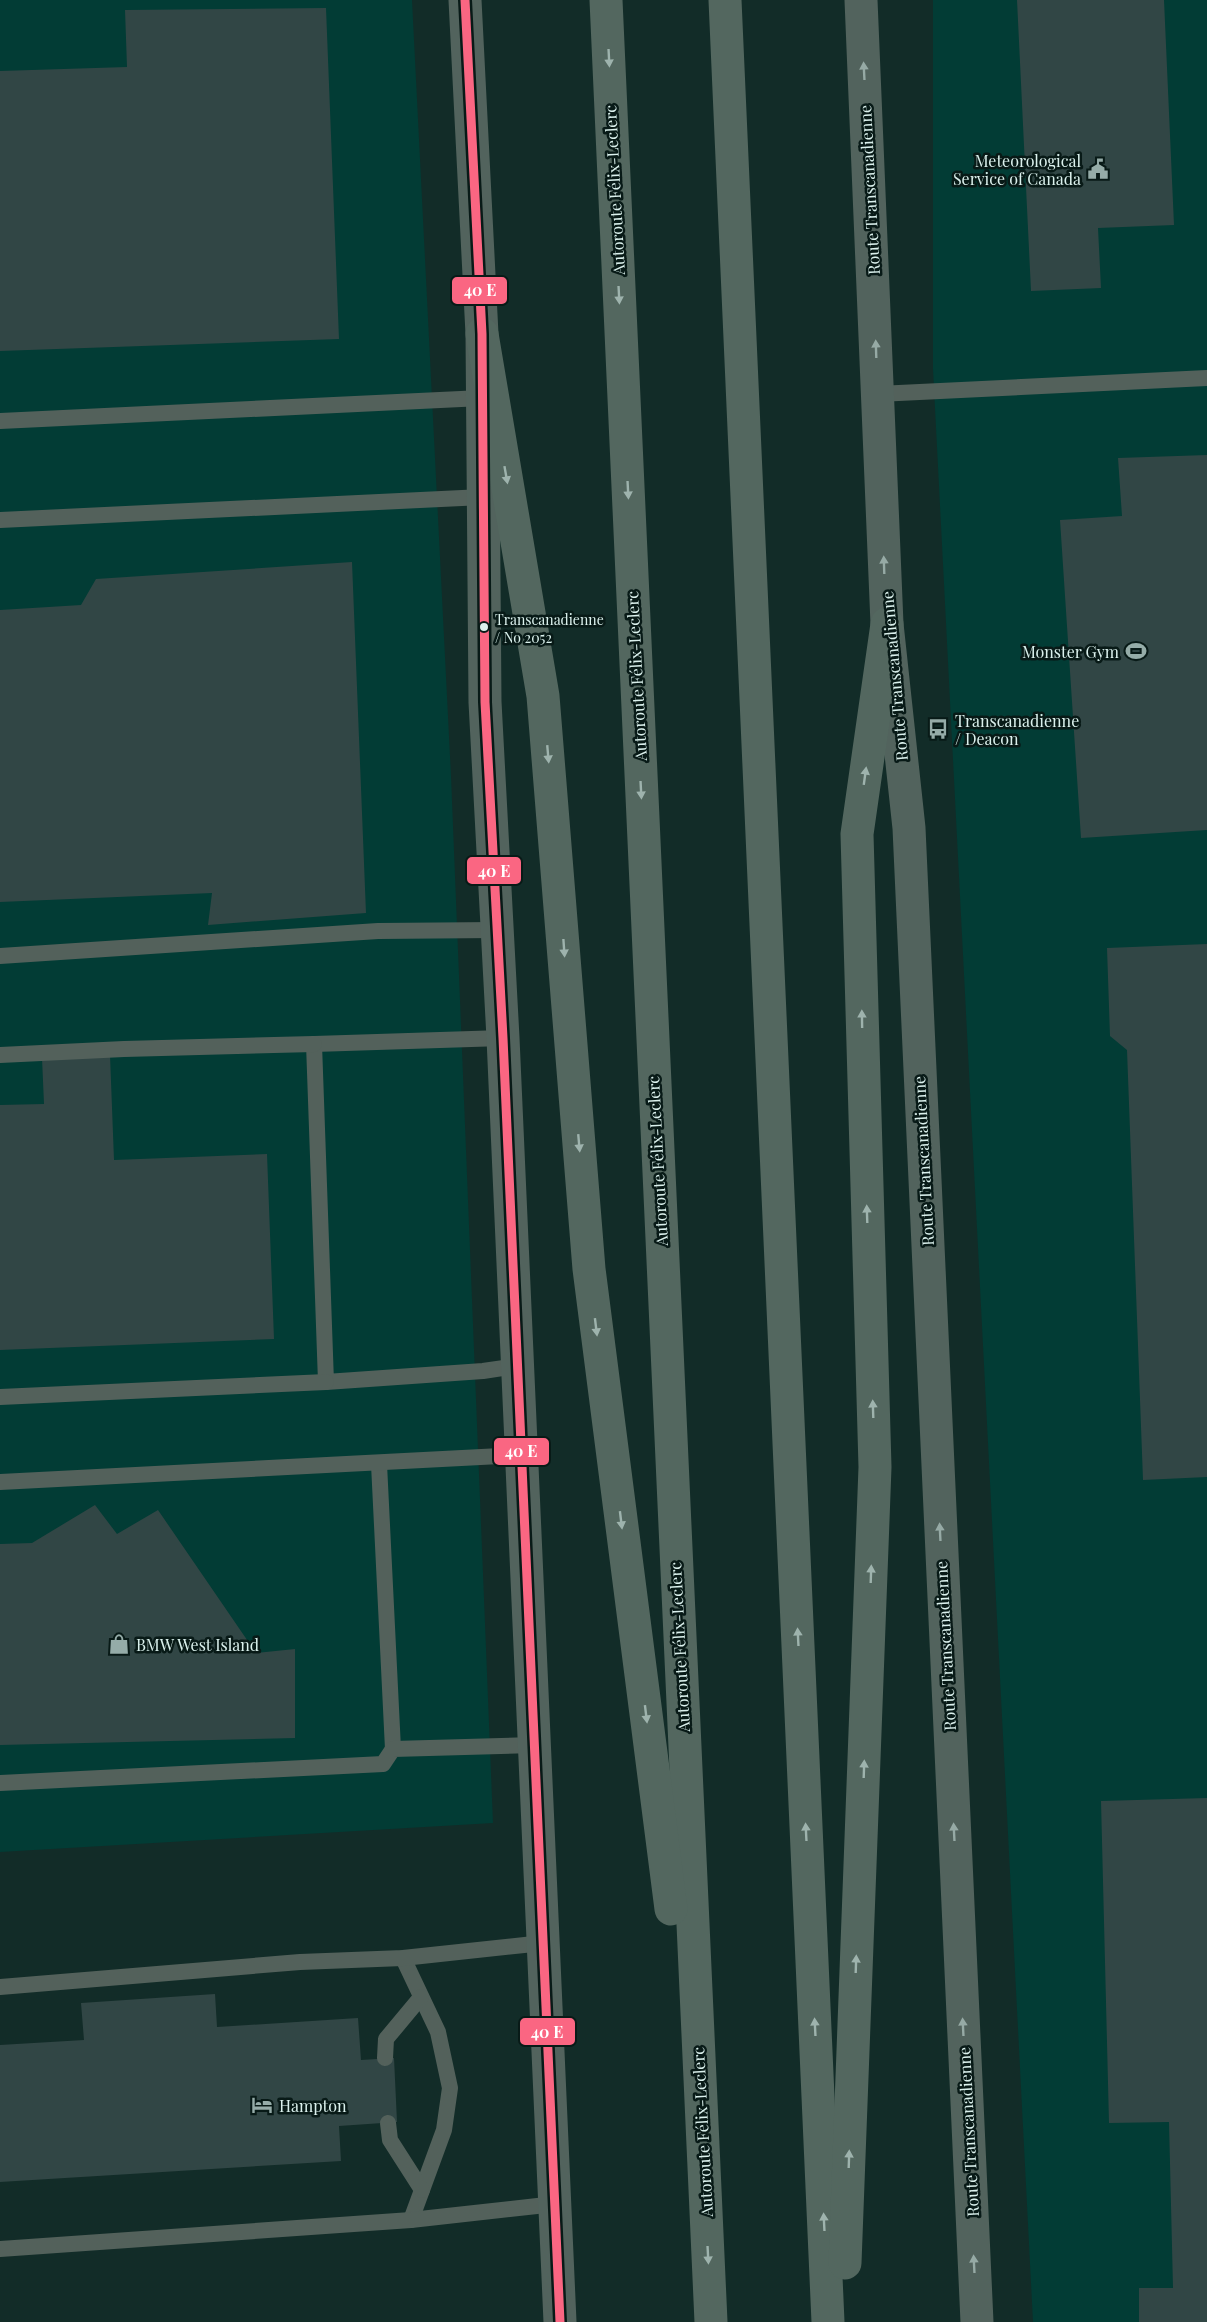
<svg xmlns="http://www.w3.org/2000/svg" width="1207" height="2322" font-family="'Playfair Display',serif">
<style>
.built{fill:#023c35}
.building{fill:#314645}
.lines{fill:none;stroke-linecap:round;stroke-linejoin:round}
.lane{stroke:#53615b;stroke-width:16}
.secondary{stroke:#52635d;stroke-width:33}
.highway{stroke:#53675f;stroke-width:33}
.bus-1-casing{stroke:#081a17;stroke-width:14}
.bus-1{stroke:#fa6682;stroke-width:9}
.oneway{fill:#9eb3ad}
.oneway2{fill:#96aaa5}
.bus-dot{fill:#dbf1ed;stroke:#081a17;stroke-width:2}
.labels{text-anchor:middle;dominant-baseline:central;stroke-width:5;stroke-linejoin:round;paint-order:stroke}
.bus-label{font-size:14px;fill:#dbf1ed;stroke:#081a17;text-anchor:start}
.poi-label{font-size:16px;fill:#dbf1ed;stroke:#081a17;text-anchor:start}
.street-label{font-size:16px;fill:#dbf1ed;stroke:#081a17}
.line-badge{stroke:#081a17;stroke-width:2}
.badge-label{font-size:16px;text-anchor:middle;font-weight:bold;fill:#fff}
</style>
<rect width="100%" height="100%" fill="#122c28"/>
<g class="built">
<path d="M 0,0 L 412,0 L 451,776 L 493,1823 L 0,1852 Z"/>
<path d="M 933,0 L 1207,0 L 1207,2322 L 1033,2322 L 933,369 Z"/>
</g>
<g class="building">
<path d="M 1017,0 L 1164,0 L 1174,225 L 1098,228 L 1101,288 L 1031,291 Z"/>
<path d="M 326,8 L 339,339 L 0,351 L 0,71 L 127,67 L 125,10 Z"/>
<path d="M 1207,455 L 1207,830 L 1081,838 L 1060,520 L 1122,516 L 1118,458 Z"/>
<path d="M 352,562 L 366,913 L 208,925 L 212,893 L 0,902 L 0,610 L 81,605 L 96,579 Z"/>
<path d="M 1207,944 L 1207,1477 L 1143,1480 L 1127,1050 L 1110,1036 L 1107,948 Z"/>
<path d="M 110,1055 L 114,1160 L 267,1154 L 274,1339 L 0,1350 L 0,1105 L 44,1104 L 42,1058 Z"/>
<path d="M 95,1505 L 117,1534 L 158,1510 L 256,1653 L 295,1649 L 295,1738 L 0,1745 L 0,1544 L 32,1543 Z"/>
<path d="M 1207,1798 L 1207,2322 L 1139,2322 L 1139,2288 L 1173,2288 L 1169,2122 L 1109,2123 L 1101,1801 Z"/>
<path d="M 215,1994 L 217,2027 L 358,2018 L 361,2060 L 394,2058 L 397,2122 L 339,2126 L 341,2161 L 0,2182 L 0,2045 L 84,2040 L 81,2003 Z"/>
</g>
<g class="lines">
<g class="lane">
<path d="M 878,394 L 1207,378"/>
<path d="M 0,421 L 482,398"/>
<path d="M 0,520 L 483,497"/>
<path d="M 0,956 L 378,931 L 496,930"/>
<path d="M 503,1038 L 314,1044 L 326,1382 L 483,1371 L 517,1366"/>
<path d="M 0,1055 L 124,1049 L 314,1044"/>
<path d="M 0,1397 L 326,1382"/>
<path d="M 379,1464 L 393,1749"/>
<path d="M 0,1482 L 521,1455"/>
<path d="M 0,1783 L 383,1764 L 393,1749 L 534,1745"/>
<path d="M 403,1958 L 438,2032 L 450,2088 L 444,2130 L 411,2220"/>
<path d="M 0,1987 L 300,1962 L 403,1958 L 543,1943"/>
<path d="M 385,2058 L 386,2039 L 421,1997"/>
<path d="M 388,2123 L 390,2140 L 422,2190"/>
<path d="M 0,2249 L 411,2220 L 555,2204"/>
</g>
<g class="secondary">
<path d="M 465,0 L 482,334 L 485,702 L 503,1038 L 560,2322"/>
<path d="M 861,0 L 887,624 L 909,828 L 977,2322"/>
</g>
<g class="highway">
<path d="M 606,0 L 711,2322"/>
<path d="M 725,0 L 828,2322"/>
<path d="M 482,334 L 543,696 L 589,1269 L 671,1909"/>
<path d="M 845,2263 L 875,1467 L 857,834 L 887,624"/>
</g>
<g class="bus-1-casing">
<path id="bus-1" d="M 465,0 L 482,334 L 485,702 L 503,1038 L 560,2322"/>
</g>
<use href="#bus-1" class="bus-1"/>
</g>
<defs><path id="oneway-solid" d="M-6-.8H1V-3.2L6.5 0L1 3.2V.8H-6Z" transform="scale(1.5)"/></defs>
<g class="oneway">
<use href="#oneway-solid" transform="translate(609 58) rotate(87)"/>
<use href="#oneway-solid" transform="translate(619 295) rotate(87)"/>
<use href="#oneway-solid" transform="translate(506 475) rotate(80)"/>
<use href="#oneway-solid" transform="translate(628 490) rotate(87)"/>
<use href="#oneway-solid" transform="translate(548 754) rotate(85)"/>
<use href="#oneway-solid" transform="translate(865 776) rotate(-82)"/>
<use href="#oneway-solid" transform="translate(641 790) rotate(87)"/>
<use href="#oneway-solid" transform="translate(564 948) rotate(86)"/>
<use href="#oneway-solid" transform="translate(862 1019) rotate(-91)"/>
<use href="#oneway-solid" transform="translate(579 1143) rotate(85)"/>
<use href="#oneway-solid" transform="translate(867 1214) rotate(-92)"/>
<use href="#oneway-solid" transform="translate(596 1327) rotate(83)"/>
<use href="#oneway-solid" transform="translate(873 1409) rotate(-92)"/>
<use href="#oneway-solid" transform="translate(621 1520) rotate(83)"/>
<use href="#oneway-solid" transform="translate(871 1574) rotate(-88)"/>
<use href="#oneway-solid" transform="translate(798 1637) rotate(-93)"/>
<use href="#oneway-solid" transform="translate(646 1714) rotate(83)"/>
<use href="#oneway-solid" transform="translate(864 1769) rotate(-88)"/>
<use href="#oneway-solid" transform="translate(806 1832) rotate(-93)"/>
<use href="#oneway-solid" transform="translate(856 1964) rotate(-88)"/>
<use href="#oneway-solid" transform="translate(815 2027) rotate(-93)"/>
<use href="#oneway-solid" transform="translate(849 2159) rotate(-88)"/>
<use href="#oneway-solid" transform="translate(824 2222) rotate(-93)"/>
<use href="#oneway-solid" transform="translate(708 2255) rotate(87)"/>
</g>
<g class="oneway2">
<use href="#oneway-solid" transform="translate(864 71) rotate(-93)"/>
<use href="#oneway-solid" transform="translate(876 349) rotate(-92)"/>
<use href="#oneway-solid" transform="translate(884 565) rotate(-92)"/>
<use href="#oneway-solid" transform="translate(940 1532) rotate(-93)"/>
<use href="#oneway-solid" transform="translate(954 1832) rotate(-93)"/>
<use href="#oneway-solid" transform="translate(963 2027) rotate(-93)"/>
<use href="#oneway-solid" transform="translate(974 2264) rotate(-93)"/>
</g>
<defs>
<g id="civic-bare" transform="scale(1.62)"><path d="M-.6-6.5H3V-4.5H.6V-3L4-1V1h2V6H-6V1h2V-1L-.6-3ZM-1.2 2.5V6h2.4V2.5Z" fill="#95aca8" stroke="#081a17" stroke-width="2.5" paint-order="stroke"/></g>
<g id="stadium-bare" transform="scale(1.62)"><path d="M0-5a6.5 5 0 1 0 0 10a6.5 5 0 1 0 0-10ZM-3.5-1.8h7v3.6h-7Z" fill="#95aca8" stroke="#081a17" stroke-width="2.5" paint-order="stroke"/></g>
<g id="bus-bare" transform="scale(1.62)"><path d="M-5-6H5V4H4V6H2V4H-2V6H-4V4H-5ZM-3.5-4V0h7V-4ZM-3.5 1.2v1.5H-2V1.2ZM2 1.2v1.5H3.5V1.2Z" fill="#95aca8" stroke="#081a17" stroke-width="2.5" paint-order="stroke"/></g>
<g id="shop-bare" transform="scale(1.62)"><path d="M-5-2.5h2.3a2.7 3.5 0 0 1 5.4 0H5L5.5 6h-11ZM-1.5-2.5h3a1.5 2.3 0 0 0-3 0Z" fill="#95aca8" stroke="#081a17" stroke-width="2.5" paint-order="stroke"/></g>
<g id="hotel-bare" transform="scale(1.62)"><path d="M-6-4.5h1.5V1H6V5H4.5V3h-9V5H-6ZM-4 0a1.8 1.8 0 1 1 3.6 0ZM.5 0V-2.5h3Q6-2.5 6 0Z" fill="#95aca8" stroke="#081a17" stroke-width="2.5" paint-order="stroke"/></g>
</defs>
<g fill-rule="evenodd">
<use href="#civic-bare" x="1098" y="169"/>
<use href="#stadium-bare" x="1136" y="651"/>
<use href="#bus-bare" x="938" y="729"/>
<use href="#shop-bare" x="119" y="1644"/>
<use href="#hotel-bare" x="262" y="2105"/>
</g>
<circle class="bus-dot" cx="484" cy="627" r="5"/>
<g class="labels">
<g class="bus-label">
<text x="495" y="619">Transcanadienne<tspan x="495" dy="18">/ No 2052</tspan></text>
</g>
<g class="poi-label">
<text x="1081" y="160" text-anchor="end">Meteorological<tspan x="1081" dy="18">Service of Canada</tspan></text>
<text x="1119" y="651" text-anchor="end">Monster Gym</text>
<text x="955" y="720">Transcanadienne<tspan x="955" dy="18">/ Deacon</tspan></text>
<text x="136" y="1644">BMW West Island</text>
<text x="279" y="2105">Hampton</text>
</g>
<g class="street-label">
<text transform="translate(614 190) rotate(-93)">Autoroute Félix-Leclerc</text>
<text transform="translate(869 190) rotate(-93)">Route Transcanadienne</text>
<text transform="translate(636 676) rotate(-93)">Autoroute Félix-Leclerc</text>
<text transform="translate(894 676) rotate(-95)">Route Transcanadienne</text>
<text transform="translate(657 1161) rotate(-93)">Autoroute Félix-Leclerc</text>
<text transform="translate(923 1161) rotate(-93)">Route Transcanadienne</text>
<text transform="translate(945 1646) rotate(-93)">Route Transcanadienne</text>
<text transform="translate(679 1647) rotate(-93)">Autoroute Félix-Leclerc</text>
<text transform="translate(702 2132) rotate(-93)">Autoroute Félix-Leclerc</text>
<text transform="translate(968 2132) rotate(-93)">Route Transcanadienne</text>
</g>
</g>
<g class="line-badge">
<rect x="451" y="276" width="57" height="29" rx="6" fill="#fa6682"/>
<rect x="466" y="856" width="56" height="29" rx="6" fill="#fa6682"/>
<rect x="493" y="1437" width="57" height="29" rx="6" fill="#fa6682"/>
<rect x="519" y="2017" width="57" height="29" rx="6" fill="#fa6682"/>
</g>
<g class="badge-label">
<text x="480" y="296">40 E</text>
<text x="494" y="877">40 E</text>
<text x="521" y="1457">40 E</text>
<text x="547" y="2038">40 E</text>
</g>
</svg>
